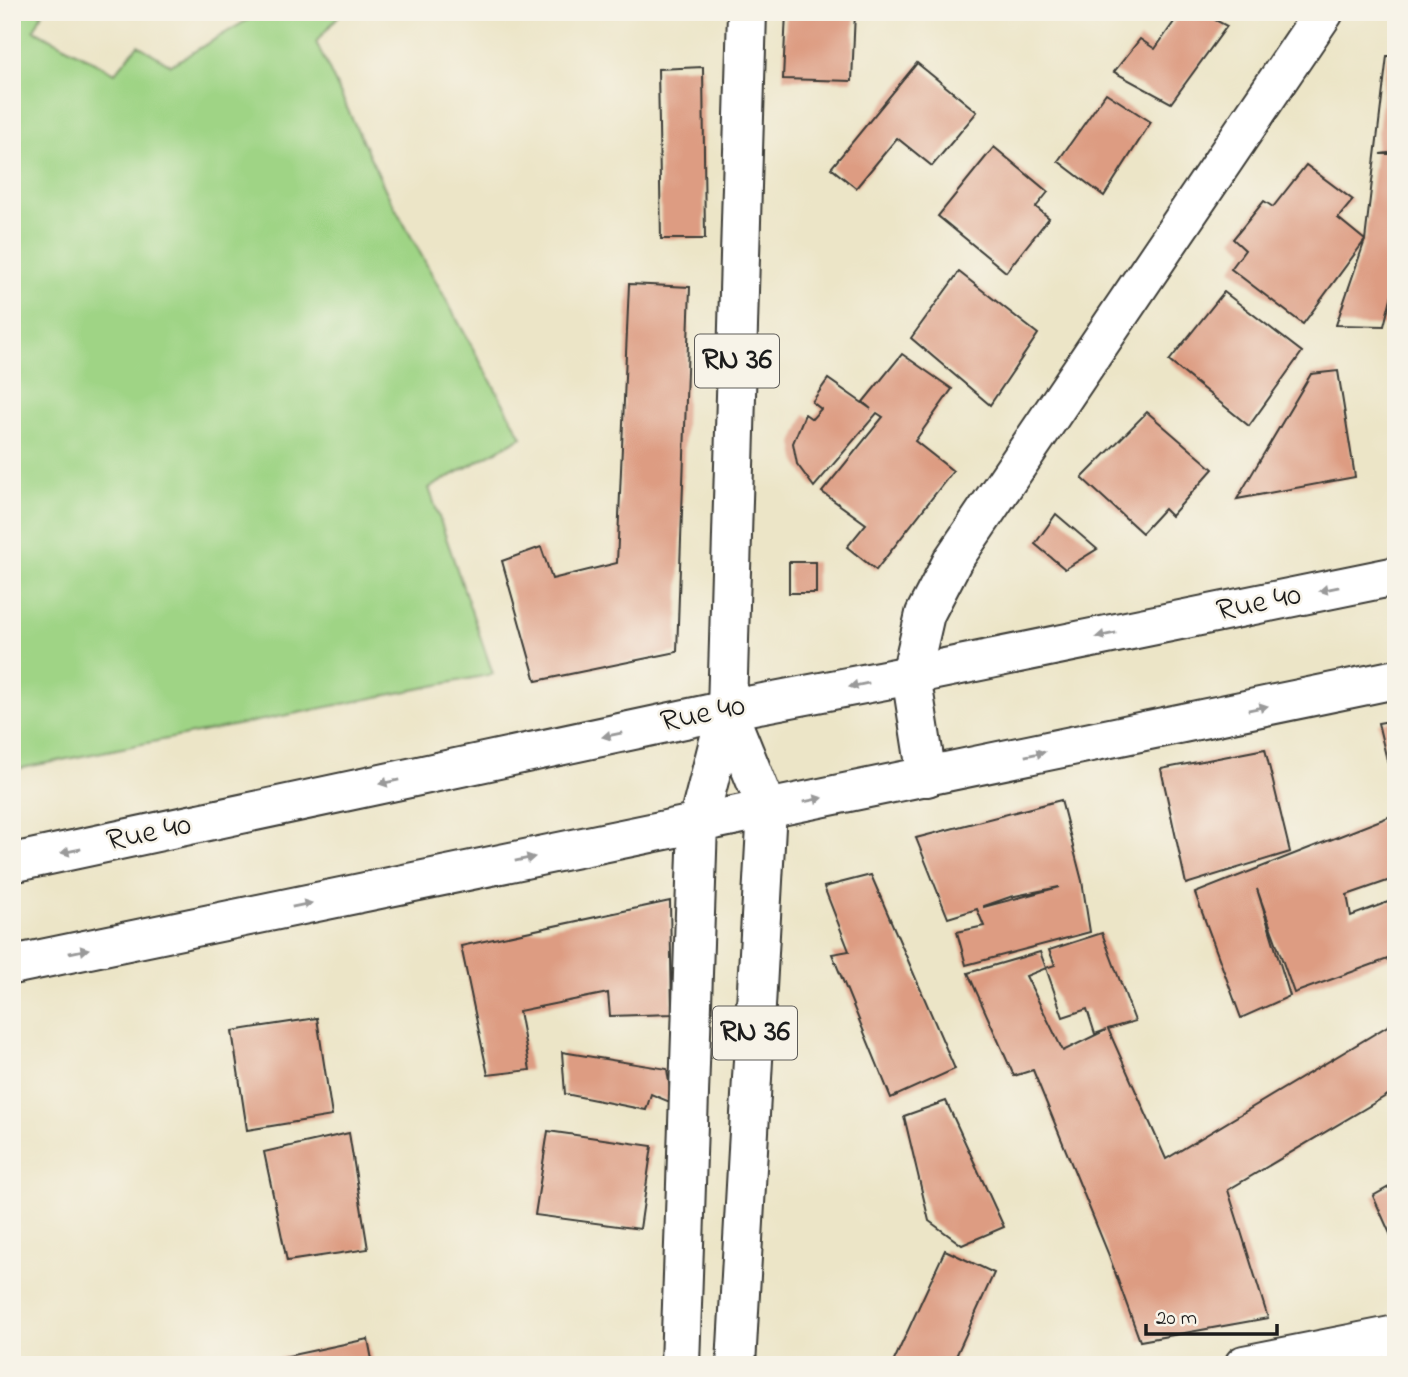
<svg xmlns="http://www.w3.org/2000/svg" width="1408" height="1377" font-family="'Indie Flower',sans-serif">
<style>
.green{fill:#9fd485;stroke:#5e7850;stroke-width:2}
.building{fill:#dd9c82;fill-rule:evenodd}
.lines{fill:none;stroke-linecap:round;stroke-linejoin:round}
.minor-casing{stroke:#3b3a36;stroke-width:42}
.tertiary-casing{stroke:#3b3a36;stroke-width:42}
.secondary-casing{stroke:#3b3a36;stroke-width:42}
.primary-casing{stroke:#3b3a36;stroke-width:42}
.minor{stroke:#fff;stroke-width:38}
.tertiary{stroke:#fff;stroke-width:38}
.secondary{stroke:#fff;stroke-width:38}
.primary{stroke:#fff;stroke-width:38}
.oneway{fill:#999}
.labels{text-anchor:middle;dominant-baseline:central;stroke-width:5;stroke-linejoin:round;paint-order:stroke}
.shield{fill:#f7f3e8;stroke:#5e5c59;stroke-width:2}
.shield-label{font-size:30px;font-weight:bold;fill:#1c1c1c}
.street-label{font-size:32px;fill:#1c1c1c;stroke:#f7f3e8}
</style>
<rect width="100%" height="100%" fill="#f7f3e8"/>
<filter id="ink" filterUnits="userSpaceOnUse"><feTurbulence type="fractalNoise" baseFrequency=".0143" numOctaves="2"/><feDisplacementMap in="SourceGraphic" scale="14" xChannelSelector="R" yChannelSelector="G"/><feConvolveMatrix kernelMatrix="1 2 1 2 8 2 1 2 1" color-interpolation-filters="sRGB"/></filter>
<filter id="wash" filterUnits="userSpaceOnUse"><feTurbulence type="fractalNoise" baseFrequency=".00686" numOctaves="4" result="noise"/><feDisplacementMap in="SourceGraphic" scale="28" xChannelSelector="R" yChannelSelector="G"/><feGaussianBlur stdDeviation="1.57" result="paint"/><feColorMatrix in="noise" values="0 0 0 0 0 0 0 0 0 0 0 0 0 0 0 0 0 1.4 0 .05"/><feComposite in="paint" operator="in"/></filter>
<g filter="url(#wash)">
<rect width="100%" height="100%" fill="#ece5c7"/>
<path class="green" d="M 12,12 L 43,12 L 34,30 L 115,73 L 138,45 L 171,65 L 261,12 L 342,12 L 316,42 L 387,193 L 522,437 L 429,488 L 493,674 L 12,770 Z"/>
<g id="blocks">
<g class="building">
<path d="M 786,12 L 855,12 L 852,81 L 783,79 Z"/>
<path d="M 1181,12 L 1200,12 L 1227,26 L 1171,103 L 1114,72 L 1140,39 L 1155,49 Z"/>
<path d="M 1387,56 L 1396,56 L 1396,152 L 1380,154 L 1396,154 L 1396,278 L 1384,326 L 1336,325 L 1365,240 L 1303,324 L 1231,269 L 1245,250 L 1233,239 L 1264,201 L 1273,207 L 1306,165 L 1353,200 L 1338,218 L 1365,240 Z"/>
<path d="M 917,63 L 977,112 L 932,166 L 897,138 L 856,188 L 831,168 Z"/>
<path d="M 703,67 L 705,239 L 661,239 L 658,69 Z"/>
<path d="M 1106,93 L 1151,122 L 1104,196 L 1058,161 Z"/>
<path d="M 994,147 L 1048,192 L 1036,207 L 1049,218 L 1006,272 L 938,216 Z"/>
<path d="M 959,272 L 1038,334 L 990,405 L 911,338 Z"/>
<path d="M 629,284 L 690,287 L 677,652 L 536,681 L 502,561 L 541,547 L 552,579 L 617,563 Z"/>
<path d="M 1224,292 L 1302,352 L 1249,426 L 1169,361 Z"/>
<path d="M 902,354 L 952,389 L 915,441 L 953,471 L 876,570 L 847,547 L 866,524 L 822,492 L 883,417 L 877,413 L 814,487 L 797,464 L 793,443 L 805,414 L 812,419 L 821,409 L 812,402 L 828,379 L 871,409 L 863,402 Z"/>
<path d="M 1338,371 L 1355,477 L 1237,499 L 1311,374 Z"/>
<path d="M 1147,412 L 1213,469 L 1171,516 L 1164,509 L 1142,533 L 1082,478 Z"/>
<path d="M 1056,514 L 1097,549 L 1065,569 L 1035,544 Z"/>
<rect x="789" y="562" width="27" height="31"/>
<path d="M 1396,720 L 1396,793 L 1395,793 L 1378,723 Z"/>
<path d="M 1265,749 L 1290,852 L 1186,884 L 1161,769 Z"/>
<path d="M 1061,800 L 1082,881 L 1090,932 L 966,965 L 957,932 L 984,926 L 977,909 L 948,918 L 916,838 ZM 1059,887 L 984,907 L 984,906 L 1010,897 Z"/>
<path d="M 1396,814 L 1396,878 L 1347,895 L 1351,916 L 1396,899 L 1396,956 L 1294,993 L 1257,889 L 1290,996 L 1241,1018 L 1195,893 Z"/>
<path d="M 871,875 L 955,1069 L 891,1098 L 832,954 L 849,951 L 824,887 Z"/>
<path d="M 670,901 L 672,1014 L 610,1016 L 608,993 L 519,1011 L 530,1070 L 488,1075 L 461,946 Z"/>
<path d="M 1102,933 L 1135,1021 L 1108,1029 L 1166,1159 L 1396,1021 L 1396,1090 L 1228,1190 L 1268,1318 L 1140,1341 L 1108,1253 L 1033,1070 L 1014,1076 L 968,973 L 1040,952 L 1046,968 L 1055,965 L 1049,950 ZM 1046,968 L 1063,1017 L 1087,1009 L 1095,1034 L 1106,1030 L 1063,1051 L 1026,976 Z"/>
<path d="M 317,1018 L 332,1116 L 247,1130 L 232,1031 Z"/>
<path d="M 562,1052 L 667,1069 L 672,1103 L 651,1094 L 646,1110 L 565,1094 Z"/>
<path d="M 946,1101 L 1004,1227 L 962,1245 L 929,1221 L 904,1116 Z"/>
<path d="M 548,1131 L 652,1146 L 640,1229 L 535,1215 Z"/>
<path d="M 349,1133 L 368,1249 L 287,1261 L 264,1152 Z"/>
<path d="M 1396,1183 L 1396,1247 L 1373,1196 Z"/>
<path d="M 945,1250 L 994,1273 L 952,1365 L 892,1365 Z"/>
<path d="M 368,1339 L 373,1365 L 264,1365 L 264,1361 Z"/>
</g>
</g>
</g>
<g filter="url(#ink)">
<use href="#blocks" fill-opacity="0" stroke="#3b3a36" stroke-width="2"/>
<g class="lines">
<g class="minor-casing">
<path id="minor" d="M 1244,1365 L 1396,1335"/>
</g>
<g class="tertiary-casing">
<path id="tertiary" d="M 927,777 L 911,675 L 925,614 L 953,560 L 1324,12"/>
</g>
<g class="secondary-casing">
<g id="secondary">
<path d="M 698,823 L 727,710"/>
<path d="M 12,863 L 727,710 L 911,675 L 1396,576"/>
<path d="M 12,965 L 1396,679"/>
</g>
</g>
<g class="primary-casing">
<g id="primary">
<path d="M 680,1365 L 698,823"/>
<path d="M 736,1365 L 767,809 L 727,710 L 747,12"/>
</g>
</g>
<use href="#minor" class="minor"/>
<use href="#tertiary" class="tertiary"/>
<use href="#secondary" class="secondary"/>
<use href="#primary" class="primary"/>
</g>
<defs><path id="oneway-solid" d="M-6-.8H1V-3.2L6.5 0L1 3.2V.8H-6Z" transform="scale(1.75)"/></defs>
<g class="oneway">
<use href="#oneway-solid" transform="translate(1329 589) rotate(168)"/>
<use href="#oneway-solid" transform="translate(1106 635) rotate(168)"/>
<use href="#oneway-solid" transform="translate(859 685) rotate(169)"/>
<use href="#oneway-solid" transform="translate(1258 708) rotate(-12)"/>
<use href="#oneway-solid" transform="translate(612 735) rotate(168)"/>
<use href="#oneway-solid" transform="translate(1035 754) rotate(-12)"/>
<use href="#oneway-solid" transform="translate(389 782) rotate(168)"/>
<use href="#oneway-solid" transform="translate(813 800) rotate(-11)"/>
<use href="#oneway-solid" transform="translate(71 851) rotate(168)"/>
<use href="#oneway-solid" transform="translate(525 859) rotate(-12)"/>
<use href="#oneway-solid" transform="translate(302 905) rotate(-12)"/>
<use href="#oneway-solid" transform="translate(79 951) rotate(-12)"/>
</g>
</g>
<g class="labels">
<g class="shield">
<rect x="695" y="334.5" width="84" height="53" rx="5"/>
<rect x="713" y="1006.5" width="84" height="53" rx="5"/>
</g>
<g class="shield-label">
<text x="737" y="361">RN 36</text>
<text x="755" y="1033">RN 36</text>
</g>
<g class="street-label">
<text transform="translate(1259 604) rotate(-12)">Rue 40</text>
<text transform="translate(703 715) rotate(-12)">Rue 40</text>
<text transform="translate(149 834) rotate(-12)">Rue 40</text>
</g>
</g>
<rect width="1408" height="1377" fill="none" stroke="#f7f3e8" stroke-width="42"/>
<path d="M1146 1324v10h131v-10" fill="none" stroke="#1c1c1c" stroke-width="3.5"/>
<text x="1156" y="1324" font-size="21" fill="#1c1c1c" stroke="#f7f3e8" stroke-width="5" paint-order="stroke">20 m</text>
</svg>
